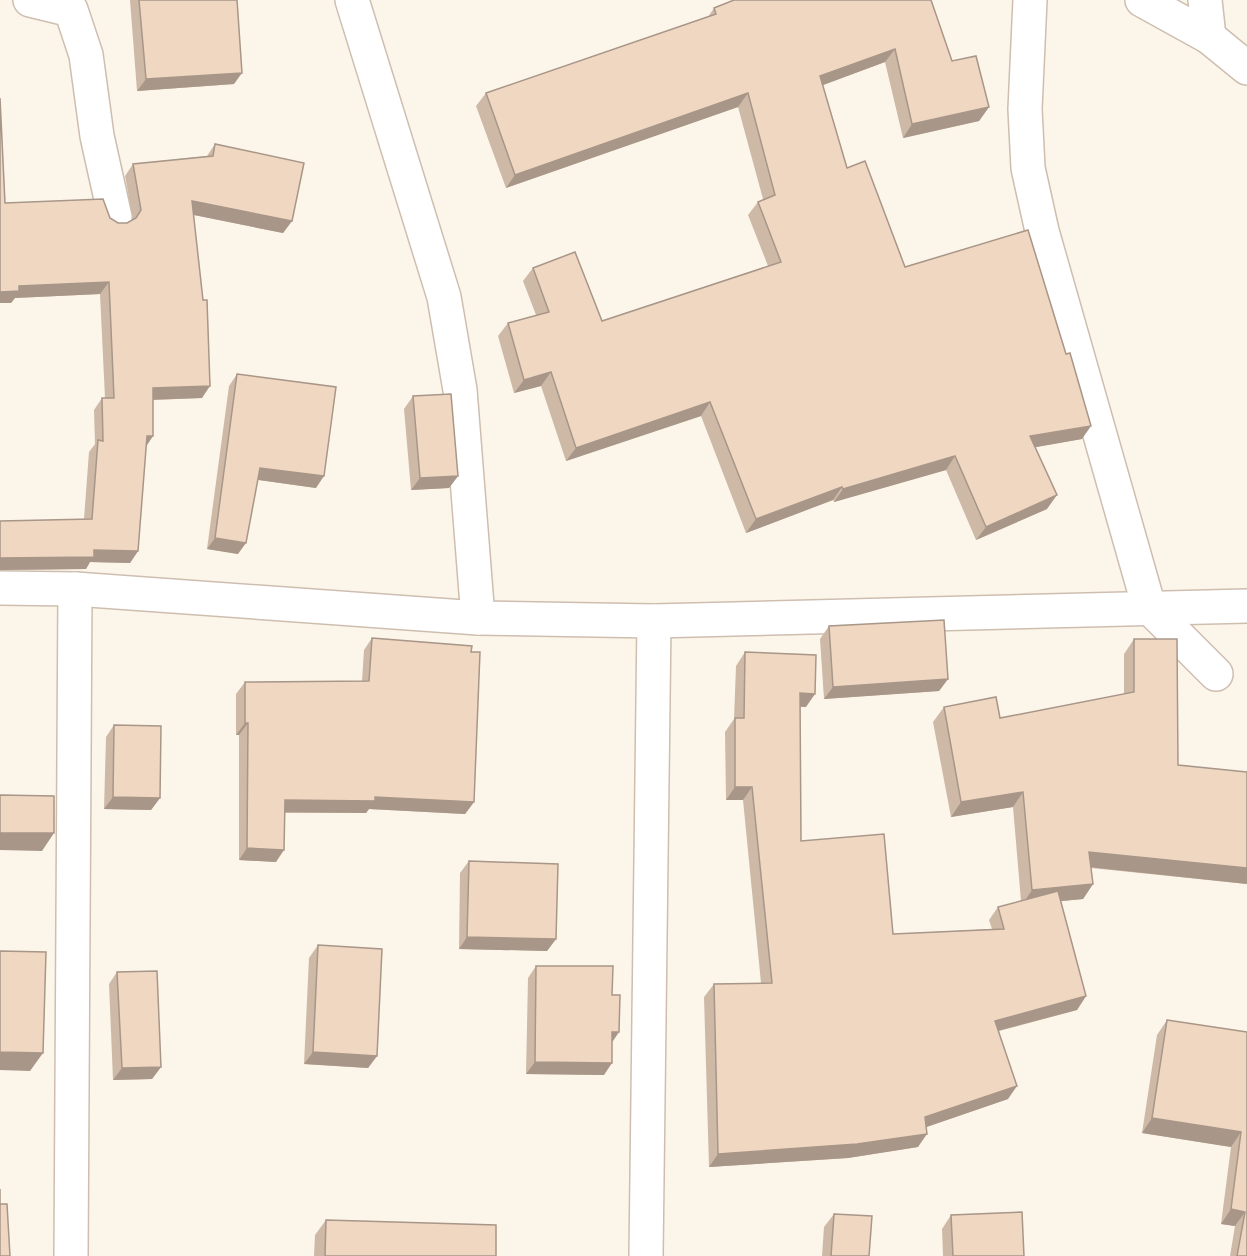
<svg xmlns="http://www.w3.org/2000/svg" width="1247" height="1256" font-family="Overpass,sans-serif">
<style>
.lines{fill:none;stroke-linecap:round;stroke-linejoin:round}
.street-casing{stroke:#cebeb0;stroke-width:36}
.street{stroke:#fff;stroke-width:33}
.wall{fill:#ceb9a7}
.shaded-wall{fill:#a89688}
.building{fill:#f0d7c2;stroke:#a89688;stroke-width:1.5}
</style>
<rect width="100%" height="100%" fill="#fcf6ea"/>
<g class="lines">
<g class="street-casing">
<g id="street">
<path d="M 30,0 L 71,10 L 86,55 L 97,136 L 115,217"/>
<path d="M 352,0 L 444,297 L 460,390 L 478,618"/>
<path d="M 1030,0 L 1025,109 L 1028,168 L 1042,231 L 1149,607 L 1216,674"/>
<path d="M 1142,0 L 1209,37 L 1247,68"/>
<path d="M 1205,0 L 1209,37"/>
<path d="M 0,588 L 75,589 L 478,618 L 654,621 L 1247,606"/>
<path d="M 71,1256 L 75,589"/>
<path d="M 646,1256 L 654,621"/>
</g>
</g>
<use href="#street" class="street"/>
</g>
<g class="wall">
<path d="M 130,0 L 237,0 L 234,84 L 137,91 Z"/>
<path d="M 714,8 L 952,61 L 989,107 L 979,121 L 903,138 L 885,62 L 822,85 L 847,168 L 905,267 L 1082,439 L 1035,447 L 1047,509 L 976,540 L 946,470 L 834,502 L 833,500 L 746,533 L 701,416 L 566,461 L 541,386 L 514,393 L 498,336 L 508,323 L 536,315 L 523,281 L 533,268 L 602,321 L 768,266 L 748,215 L 758,202 L 763,199 L 738,107 L 506,188 L 476,106 L 486,93 L 708,17 Z"/>
<path d="M 0,98 L 5,203 L 110,218 L 118,223 L 127,223 L 133,220 L 125,176 L 133,164 L 207,156 L 215,144 L 292,221 L 283,233 L 194,215 L 202,398 L 153,400 L 153,436 L 146,446 L 138,551 L 130,563 L 90,562 L 86,569 L 0,570 L 0,521 L 84,519 L 89,452 L 95,444 L 94,410 L 102,398 L 105,398 L 100,294 L 15,298 L 11,303 L 0,303 Z"/>
<path d="M 237,374 L 316,488 L 258,480 L 238,554 L 207,549 L 229,386 Z"/>
<path d="M 413,396 L 458,476 L 449,488 L 411,490 L 404,409 Z"/>
<path d="M 829,626 L 948,679 L 939,691 L 824,699 L 820,639 Z"/>
<path d="M 372,638 L 474,802 L 465,814 L 369,809 L 366,813 L 285,813 L 276,862 L 239,860 L 239,735 L 236,735 L 236,694 L 245,682 L 362,681 L 364,650 Z"/>
<path d="M 1134,639 L 1178,765 L 1247,884 L 1091,868 L 1093,884 L 1083,899 L 1060,901 L 1086,996 L 1077,1010 L 999,1031 L 1008,1099 L 926,1127 L 918,1147 L 848,1158 L 709,1167 L 704,997 L 714,984 L 761,983 L 743,800 L 726,800 L 725,732 L 734,719 L 736,666 L 745,652 L 806,707 L 800,707 L 801,841 L 893,934 L 992,929 L 989,920 L 998,907 L 1021,901 L 1013,807 L 951,817 L 933,722 L 944,707 L 1000,718 L 1124,694 L 1124,654 Z"/>
<path d="M 114,725 L 160,798 L 151,810 L 104,809 L 106,737 Z"/>
<path d="M 469,861 L 556,939 L 547,951 L 459,949 L 460,873 Z"/>
<path d="M 318,945 L 377,1056 L 368,1068 L 304,1064 L 309,958 Z"/>
<path d="M 536,966 L 604,1075 L 526,1074 L 528,978 Z"/>
<path d="M 117,972 L 161,1067 L 152,1079 L 113,1080 L 109,984 Z"/>
<path d="M 1167,1020 L 1247,1032 L 1247,1256 L 1230,1256 L 1235,1226 L 1221,1224 L 1231,1147 L 1142,1133 L 1157,1035 Z"/>
<path d="M 834,1214 L 869,1256 L 822,1256 L 824,1227 Z"/>
<path d="M 951,1215 L 1024,1256 L 943,1256 L 942,1229 Z"/>
<path d="M 326,1220 L 496,1256 L 314,1256 L 315,1235 Z"/>
</g>
<g class="shaded-wall">
<path d="M 895,49 L 885,62 L 810,90 L 820,76 Z"/>
<path d="M 242,73 L 234,84 L 137,91 L 146,79 Z"/>
<path d="M 748,93 L 738,107 L 506,188 L 515,175 Z"/>
<path d="M 989,107 L 979,121 L 903,138 L 912,124 Z"/>
<path d="M 192,201 L 292,221 L 283,233 L 184,213 Z"/>
<path d="M 109,282 L 100,294 L 15,298 L 11,303 L 0,303 L 0,292 L 19,286 Z"/>
<path d="M 551,372 L 541,386 L 514,393 L 524,380 Z"/>
<path d="M 210,386 L 202,398 L 145,400 L 153,388 Z"/>
<path d="M 710,402 L 701,416 L 566,461 L 576,448 Z"/>
<path d="M 1091,426 L 1082,439 L 1020,450 L 1030,436 Z"/>
<path d="M 147,436 L 153,436 L 145,448 Z"/>
<path d="M 955,456 L 946,470 L 834,502 L 843,489 Z"/>
<path d="M 260,468 L 324,476 L 316,488 L 252,479 Z"/>
<path d="M 458,476 L 449,488 L 411,490 L 420,478 Z"/>
<path d="M 842,487 L 833,500 L 746,533 L 756,519 Z"/>
<path d="M 1057,495 L 1047,509 L 976,540 L 986,527 Z"/>
<path d="M 215,538 L 246,543 L 238,554 L 207,549 Z"/>
<path d="M 94,550 L 138,551 L 130,563 L 90,562 L 86,569 L 0,570 L 0,558 Z"/>
<path d="M 948,679 L 939,691 L 824,699 L 833,687 Z"/>
<path d="M 800,693 L 815,694 L 806,707 L 791,706 Z"/>
<path d="M 245,723 L 248,723 L 239,735 L 236,735 Z"/>
<path d="M 735,787 L 752,787 L 743,800 L 726,800 Z"/>
<path d="M 1023,792 L 1013,807 L 951,817 L 961,802 Z"/>
<path d="M 113,797 L 160,798 L 151,810 L 104,809 Z"/>
<path d="M 375,797 L 474,802 L 465,814 L 369,809 L 366,813 L 277,812 L 285,800 Z"/>
<path d="M 0,833 L 54,833 L 42,851 L 0,850 Z"/>
<path d="M 247,848 L 284,850 L 276,862 L 239,860 Z"/>
<path d="M 1089,852 L 1247,868 L 1247,884 L 1079,866 Z"/>
<path d="M 1093,884 L 1083,899 L 1022,905 L 1032,890 Z"/>
<path d="M 467,937 L 556,939 L 547,951 L 459,949 Z"/>
<path d="M 1086,996 L 1077,1010 L 986,1034 L 995,1021 Z"/>
<path d="M 612,1032 L 619,1032 L 611,1044 Z"/>
<path d="M 0,1052 L 43,1053 L 30,1071 L 0,1070 Z"/>
<path d="M 313,1052 L 377,1056 L 368,1068 L 304,1064 Z"/>
<path d="M 535,1062 L 612,1063 L 604,1075 L 526,1074 Z"/>
<path d="M 161,1067 L 152,1079 L 113,1080 L 122,1068 Z"/>
<path d="M 1017,1086 L 1008,1099 L 915,1131 L 925,1117 Z"/>
<path d="M 1152,1118 L 1241,1132 L 1231,1147 L 1142,1133 Z"/>
<path d="M 927,1134 L 918,1147 L 848,1158 L 709,1167 L 718,1154 Z"/>
<path d="M 1231,1209 L 1245,1212 L 1235,1226 L 1221,1224 Z"/>
</g>
<g class="building">
<path d="M 139,0 L 237,0 L 242,73 L 146,79 Z"/>
<path d="M 734,0 L 931,0 L 952,61 L 976,56 L 989,107 L 912,124 L 895,49 L 820,76 L 847,168 L 865,161 L 905,267 L 1028,230 L 1066,354 L 1070,353 L 1091,426 L 1030,436 L 1057,495 L 986,527 L 955,456 L 843,489 L 842,487 L 756,519 L 710,402 L 576,448 L 551,372 L 524,380 L 508,323 L 549,312 L 533,268 L 575,252 L 602,321 L 781,262 L 758,202 L 775,195 L 748,93 L 515,175 L 486,93 L 716,14 L 714,8 Z"/>
<path d="M 0,98 L 5,203 L 103,199 L 110,218 L 118,223 L 127,223 L 136,218 L 141,210 L 133,164 L 213,156 L 215,144 L 304,163 L 292,221 L 192,201 L 203,300 L 207,300 L 210,386 L 153,388 L 153,436 L 147,436 L 138,551 L 94,550 L 94,557 L 0,558 L 0,521 L 92,519 L 98,440 L 103,441 L 102,398 L 114,398 L 109,282 L 19,286 L 19,291 L 0,292 Z"/>
<path d="M 237,374 L 336,387 L 324,476 L 260,468 L 246,543 L 215,538 Z"/>
<path d="M 451,394 L 458,476 L 420,478 L 413,396 Z"/>
<path d="M 944,620 L 948,679 L 833,687 L 829,626 Z"/>
<path d="M 372,638 L 472,646 L 471,652 L 480,652 L 474,802 L 375,797 L 375,801 L 285,800 L 284,850 L 247,848 L 248,723 L 245,723 L 245,682 L 369,681 Z"/>
<path d="M 1134,639 L 1177,639 L 1178,765 L 1247,772 L 1247,868 L 1089,852 L 1093,884 L 1032,890 L 1023,792 L 961,802 L 944,707 L 996,697 L 1000,718 L 1134,692 Z"/>
<path d="M 745,652 L 816,655 L 815,694 L 800,693 L 801,841 L 884,834 L 893,934 L 1004,929 L 998,907 L 1058,891 L 1086,996 L 995,1021 L 1017,1086 L 925,1117 L 927,1134 L 857,1144 L 718,1154 L 714,984 L 772,983 L 752,787 L 735,787 L 735,718 L 744,718 Z"/>
<path d="M 114,725 L 161,726 L 160,798 L 113,797 Z"/>
<path d="M 0,795 L 54,796 L 54,833 L 0,833 Z"/>
<path d="M 469,861 L 558,864 L 556,939 L 467,937 Z"/>
<path d="M 318,945 L 382,949 L 377,1056 L 313,1052 Z"/>
<path d="M 0,951 L 46,952 L 43,1053 L 0,1052 Z"/>
<path d="M 536,966 L 613,966 L 612,995 L 620,995 L 619,1032 L 612,1032 L 612,1063 L 535,1062 Z"/>
<path d="M 157,971 L 161,1067 L 122,1068 L 117,972 Z"/>
<path d="M 1167,1020 L 1247,1032 L 1247,1256 L 1237,1256 L 1245,1212 L 1231,1209 L 1241,1132 L 1152,1118 Z"/>
<path d="M 0,1189 L 0,1204 L 7,1204 L 10,1256 L 0,1256 Z"/>
<path d="M 1022,1212 L 1024,1256 L 953,1256 L 951,1215 Z"/>
<path d="M 834,1214 L 872,1216 L 869,1256 L 831,1256 Z"/>
<path d="M 326,1220 L 496,1225 L 496,1256 L 325,1256 Z"/>
</g>
</svg>
